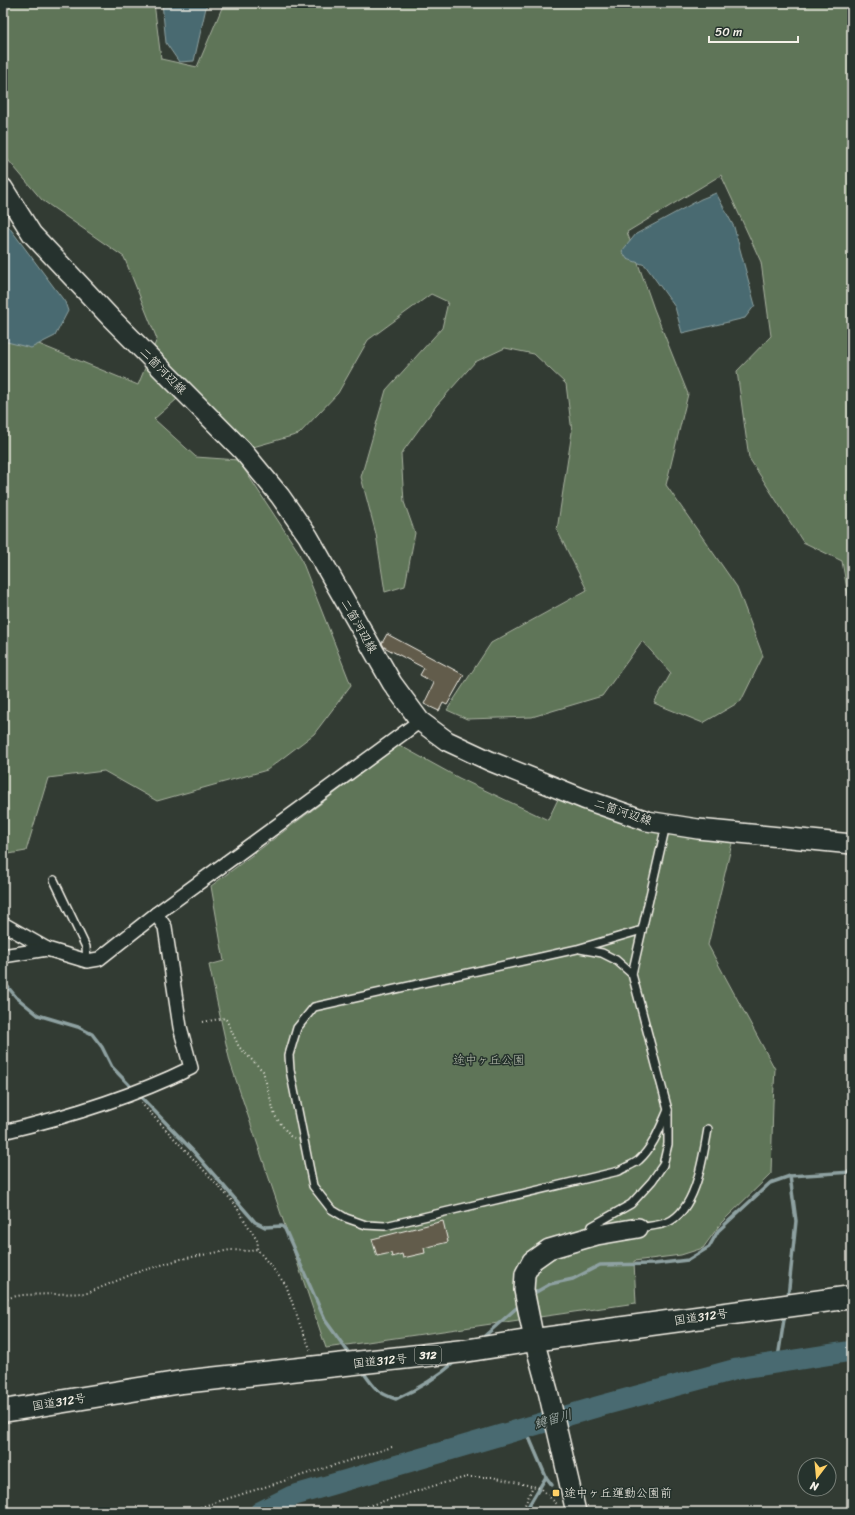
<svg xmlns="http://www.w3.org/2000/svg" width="855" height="1515" font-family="Sriracha,'Klee One',sans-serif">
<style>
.green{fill:#5e7458;stroke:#a9b2a0}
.water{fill:#4a6b71;stroke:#8ea1a1}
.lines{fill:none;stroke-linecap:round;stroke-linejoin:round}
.stream{stroke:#8ea1a1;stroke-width:3.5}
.river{stroke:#4a6b71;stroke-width:21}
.building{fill:#625c4b;stroke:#f4f1e8}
.lane-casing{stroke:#f4f1e8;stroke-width:10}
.street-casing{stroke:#f4f1e8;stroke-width:16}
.secondary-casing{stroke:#f4f1e8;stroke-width:22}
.highway-casing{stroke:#f4f1e8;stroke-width:25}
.path{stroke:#f4f1e8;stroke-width:2;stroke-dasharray:1 3;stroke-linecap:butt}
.lane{stroke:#26332d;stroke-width:7}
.street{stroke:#26332d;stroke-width:13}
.secondary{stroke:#26332d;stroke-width:19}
.highway{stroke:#26332d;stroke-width:22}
.poi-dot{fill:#ffd166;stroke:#26332d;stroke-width:1.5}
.labels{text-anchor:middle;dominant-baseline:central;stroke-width:3;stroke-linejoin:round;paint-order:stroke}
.shield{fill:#26332d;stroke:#b6b8b0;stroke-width:1}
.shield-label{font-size:11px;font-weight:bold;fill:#f4f1e8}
.street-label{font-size:12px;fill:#f4f1e8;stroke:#26332d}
.park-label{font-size:12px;fill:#b8bfae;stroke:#26332d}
.poi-label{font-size:12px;fill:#f4f1e8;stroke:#26332d;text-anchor:start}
.water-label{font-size:13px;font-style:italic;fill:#b0bbb8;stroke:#26332d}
</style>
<rect width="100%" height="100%" fill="#323b33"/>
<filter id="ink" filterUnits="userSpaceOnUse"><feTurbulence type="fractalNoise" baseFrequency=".025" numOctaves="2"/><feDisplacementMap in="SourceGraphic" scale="8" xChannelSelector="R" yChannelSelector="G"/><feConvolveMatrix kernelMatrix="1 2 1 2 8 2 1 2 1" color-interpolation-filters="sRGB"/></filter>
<g filter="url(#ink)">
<g class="green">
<path d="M 3,3 L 154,3 L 161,59 L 197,67 L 224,3 L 852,3 L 852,618 L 842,561 L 803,542 L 749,458 L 737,371 L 771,336 L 761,262 L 721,175 L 627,232 L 654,309 L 688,394 L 666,485 L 737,587 L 763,656 L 741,701 L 703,723 L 654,703 L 671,673 L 642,641 L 602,696 L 532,717 L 467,719 L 447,710 L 491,643 L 587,590 L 557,530 L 572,432 L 566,384 L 534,354 L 505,348 L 475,362 L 436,406 L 401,454 L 404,502 L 415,533 L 405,586 L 385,592 L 376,534 L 361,477 L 386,390 L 442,328 L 448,302 L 431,294 L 368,340 L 338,393 L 299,434 L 253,447 L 191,387 L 154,419 L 196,457 L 238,460 L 298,551 L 351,685 L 314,734 L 267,770 L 157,801 L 104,771 L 48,778 L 26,851 L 3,855 L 3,334 L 29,340 L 138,385 L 157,339 L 124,257 L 42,200 L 3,154 Z"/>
<path d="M 399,745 L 459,778 L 548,820 L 559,797 L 733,839 L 708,945 L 775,1069 L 773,1103 L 771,1174 L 721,1223 L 703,1248 L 681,1255 L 634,1261 L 636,1303 L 326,1348 L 230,1062 L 209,965 L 224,961 L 211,886 Z"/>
</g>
<g class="water">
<path d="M 162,3 L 207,3 L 194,61 L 179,62 L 166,43 Z"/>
<path d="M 716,193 L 734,227 L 755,305 L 745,318 L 682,333 L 675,307 L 645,265 L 627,259 L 622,251 L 636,234 L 701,199 Z"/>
<path d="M 3,219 L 65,302 L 68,311 L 55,336 L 31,348 L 3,341 Z"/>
</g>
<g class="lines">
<g class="stream">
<path d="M 3,978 L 3,981 L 16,997 L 38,1015 L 78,1027 L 92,1034 L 102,1047 L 112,1067 L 134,1090"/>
<path d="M 138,1094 L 194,1152 L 255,1222 L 265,1227 L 282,1226 L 285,1229 L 325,1320 L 351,1356"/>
<path d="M 531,1295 L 550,1284 L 573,1279 L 600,1265 L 654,1264 L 688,1260 L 709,1247 L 718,1231 L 770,1183 L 790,1176 L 852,1172"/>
<path d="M 788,1297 L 796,1221 L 790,1176"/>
<path d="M 480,1340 L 521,1304"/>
<path d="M 777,1364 L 785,1313"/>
<path d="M 361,1369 C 373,1386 376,1393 396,1399 C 418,1389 438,1377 456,1361"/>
<path d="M 525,1428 L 546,1477 L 552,1485"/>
<path d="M 527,1512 L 528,1507 L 546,1477"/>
</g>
<path class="river" d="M 260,1512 L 292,1496 L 600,1406 L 737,1369 L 852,1351"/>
</g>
<g class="building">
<path d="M 387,634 L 464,675 L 447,705 L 443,703 L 439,711 L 424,704 L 434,683 L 420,675 L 424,668 L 384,647 L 382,643 Z"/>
<path d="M 443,1221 L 448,1242 L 424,1248 L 425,1253 L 403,1258 L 402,1254 L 392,1257 L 391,1253 L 377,1256 L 372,1239 Z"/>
</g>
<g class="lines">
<g class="lane-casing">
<g id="lane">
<path d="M 54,880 L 86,947 L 87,961"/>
<path d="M 642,930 L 577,949 L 314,1007 L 297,1028 L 289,1055 L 290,1070 L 313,1186 L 331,1209 L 346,1218 L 366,1225 L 385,1226 L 619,1171 C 625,1167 633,1165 639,1160 C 653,1147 660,1128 668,1110"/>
<path d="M 580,949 L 602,953 L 616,960 L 632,974"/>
<path d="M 638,1228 C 648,1226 659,1226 668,1222 C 697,1209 703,1156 708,1129"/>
<path d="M 590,1235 L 592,1226 L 631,1204 L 652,1181 L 663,1165 L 668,1144 L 668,1110 L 632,974 L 666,825"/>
</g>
</g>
<g class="street-casing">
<g id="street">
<path d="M 3,924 L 47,949 L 87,961 L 99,959 L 156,914 L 420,721"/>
<path d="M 3,956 L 47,949"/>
<path d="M 3,1132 C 67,1117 132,1097 191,1068 L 180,1027 L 165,927 L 156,914"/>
</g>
</g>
<g class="secondary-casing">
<g id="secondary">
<path d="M 3,188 L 32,234 L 111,318 L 242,450 L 280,496 L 308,536 L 392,683 L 420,721 L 447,741 L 490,761 L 584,799 L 647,821 L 698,829 L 852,844"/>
<path d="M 576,1512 L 548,1391 L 534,1340 L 524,1290 L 525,1274 L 532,1261 L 549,1249 L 597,1235 L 638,1228"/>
</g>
</g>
<g class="highway-casing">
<path id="highway" d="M 3,1411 L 182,1382 L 464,1351 L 534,1340 L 852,1297"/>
</g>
<g class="path">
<path d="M 203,1022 L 225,1018 L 227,1021 L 239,1047 L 263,1071 L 275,1116 L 290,1136 L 294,1138"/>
<path d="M 141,1103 L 187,1152 L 234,1203 L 258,1242 L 257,1249 L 286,1285 L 300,1325 L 311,1351"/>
<path d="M 3,1299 L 22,1295 L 88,1293 L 135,1273 L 181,1259 L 230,1250 L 251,1251 L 257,1249"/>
<path d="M 185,1512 L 392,1447"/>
<path d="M 348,1512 L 440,1484 L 467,1477 L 492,1477 L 540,1488 L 558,1505"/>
<path d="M 522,1512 L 533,1486"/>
</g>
<use href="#lane" class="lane"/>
<use href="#street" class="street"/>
<use href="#secondary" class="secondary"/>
<use href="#highway" class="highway"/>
</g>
</g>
<rect class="poi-dot" x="552" y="1489" width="8" height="8" rx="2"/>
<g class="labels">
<rect class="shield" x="415" y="1346" width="26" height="18" rx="3"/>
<g class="shield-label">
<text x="428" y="1355">312</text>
</g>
<g class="street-label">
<text transform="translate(163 371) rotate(45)">二箇河辺線</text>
<text transform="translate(359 626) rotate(60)">二箇河辺線</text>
<text transform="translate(623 812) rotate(18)">二箇河辺線</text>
<text transform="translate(701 1317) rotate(-8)">国道312号</text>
<text transform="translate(380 1361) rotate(-6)">国道312号</text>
<text transform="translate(59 1402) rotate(-9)">国道312号</text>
</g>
<g class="park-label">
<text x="489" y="1060">途中ヶ丘公園</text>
</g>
<g class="poi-label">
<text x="564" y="1493">途中ヶ丘運動公園前</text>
</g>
<g class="water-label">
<text transform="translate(553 1419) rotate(-16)">鱒留川</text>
</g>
</g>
<rect width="855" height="1515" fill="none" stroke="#26332d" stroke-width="16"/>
<rect x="8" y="8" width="839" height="1499" fill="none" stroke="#f4f1e8" stroke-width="1.5" filter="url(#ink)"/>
<g transform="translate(817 1477) rotate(196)"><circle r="19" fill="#26332d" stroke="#787f78"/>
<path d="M0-3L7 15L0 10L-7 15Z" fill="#ffd166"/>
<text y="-6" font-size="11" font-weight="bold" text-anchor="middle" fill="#f4f1e8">N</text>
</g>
<path d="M709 36v6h89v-6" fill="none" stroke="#f4f1e8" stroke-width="2"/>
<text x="715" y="36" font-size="12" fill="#f4f1e8" stroke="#26332d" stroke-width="3" paint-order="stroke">50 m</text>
</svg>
